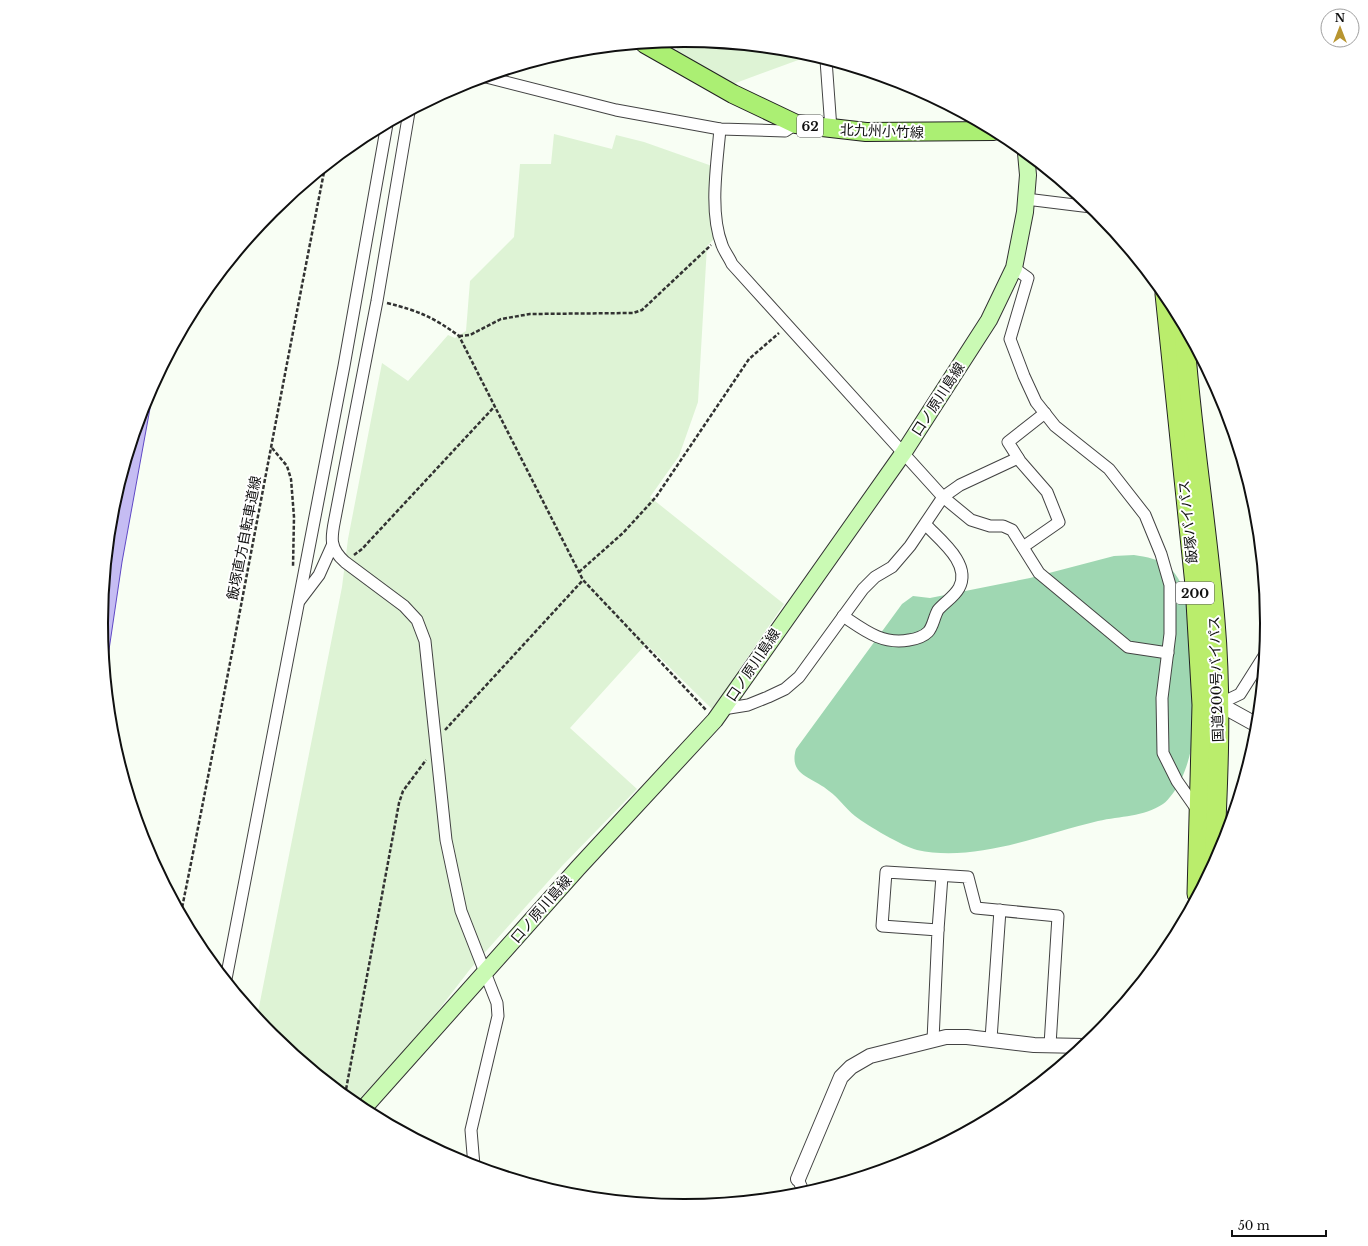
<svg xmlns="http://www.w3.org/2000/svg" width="1368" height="1246" font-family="'Libre Baskerville','Noto Sans JP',serif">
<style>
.farmland{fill:#def3d5}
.forest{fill:#9fd7b2}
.water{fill:#c5bcf3;stroke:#5f48c5}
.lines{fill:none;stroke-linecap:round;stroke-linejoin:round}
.minor-casing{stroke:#434343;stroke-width:13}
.tertiary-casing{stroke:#434343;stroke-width:16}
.secondary-casing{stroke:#323232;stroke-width:18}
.primary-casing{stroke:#212121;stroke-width:20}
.trunk-casing{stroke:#212121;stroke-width:21}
.path{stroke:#323232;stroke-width:2.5;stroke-dasharray:4 2;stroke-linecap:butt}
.minor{stroke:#fff;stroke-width:11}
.tertiary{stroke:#fff;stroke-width:14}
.secondary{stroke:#cafab4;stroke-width:16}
.primary{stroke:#abef73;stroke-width:18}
.trunk{stroke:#baed6c;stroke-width:19}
.labels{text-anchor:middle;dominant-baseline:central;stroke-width:4;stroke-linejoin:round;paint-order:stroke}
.shield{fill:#fff;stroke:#585858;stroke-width:1}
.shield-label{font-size:13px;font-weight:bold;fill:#101010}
.street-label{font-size:14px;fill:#101010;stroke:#fff}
.rim{fill:none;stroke:#101010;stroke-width:2}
</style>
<rect width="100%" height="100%" fill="#f8fef4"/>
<g class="farmland">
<path d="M 681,40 L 798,51 L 812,55 L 733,84 L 675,53 Z"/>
<path d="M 554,134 L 612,149 L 616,135 L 644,142 L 712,166 L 711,221 L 714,239 L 707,246 L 698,402 L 679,456 L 650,497 L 784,604 L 712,709 L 646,644 L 570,728 L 637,789 L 562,866 L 471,968 L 427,1025 L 355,1104 L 272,1035 L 257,1017 L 342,587 L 348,539 L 382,363 L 408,381 L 448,335 L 455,338 L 466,331 L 470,281 L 514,237 L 520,164 L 551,164 Z"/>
</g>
<path class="forest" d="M 1134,555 C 1145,557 1162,559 1170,568 C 1187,584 1190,616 1191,638 C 1194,686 1202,737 1180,782 C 1177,788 1169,800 1163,804 C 1143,817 1121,816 1098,821 C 1043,834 975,863 917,850 C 902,846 868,826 855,816 C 845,808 839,798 829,791 C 813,777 788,776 796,749 L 902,604 L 913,596 L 930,598 L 1030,578 L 1114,556 Z"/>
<path class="water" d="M 155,381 L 122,562 L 106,670 L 101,623 L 112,509 L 145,400 Z"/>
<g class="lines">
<g class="minor-casing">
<g id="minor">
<path d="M 826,60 L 831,129"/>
<path d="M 486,77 L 616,110 L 720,129 L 785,131 L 796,124"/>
<path d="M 409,112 L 377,301 L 336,513 C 332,535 327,546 345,562 L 404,606 L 417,620 L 425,641 L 446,840 L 461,911 L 497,1003 L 498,1016 L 471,1130 L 474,1166"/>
<path d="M 720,129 C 717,164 709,212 722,245 C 724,251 729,257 732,264 L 943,497 L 971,520 L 990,526 L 1003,526 L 1012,530 L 1039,573 L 1128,647 L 1168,653"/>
<path d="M 1026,199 L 1091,207"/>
<path d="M 1014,268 L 1028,278 L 1010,339 L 1024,376 L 1036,402 L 1055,426 L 1109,469 L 1145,515 L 1161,554 L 1170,585 L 1170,634 L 1162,698 L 1163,753 L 1177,781 L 1198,811"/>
<path d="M 1023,547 L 1059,522 L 1047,492 L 1020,461 L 1008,442 L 1045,413"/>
<path d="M 300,600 L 319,575 L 332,546"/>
<path d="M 843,616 C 864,630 882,645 909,640 C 916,639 923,637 928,632 C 933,627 934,617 938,610 C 945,602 954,597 959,588 C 972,564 940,540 926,525"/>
<path d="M 1219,704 L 1240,694 L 1264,656"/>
<path d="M 723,709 L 748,705 L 768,697 L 785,689 L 799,677 L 863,589 L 875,577 L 892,567 L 910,546 L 943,497 L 960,485 L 1018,458"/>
<path d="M 938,930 L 942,876"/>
<path d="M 226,979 L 344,366 L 387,124"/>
<path d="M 991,1039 L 1000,910"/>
<path d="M 933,1040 L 938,930 L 882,926 L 886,872 L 968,877 L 976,908 L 1058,916 L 1050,1045"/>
<path d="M 798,1179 L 804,1193"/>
</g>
</g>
<g class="tertiary-casing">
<g id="tertiary">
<path d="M 1211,705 L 1219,704 L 1257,725"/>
<path d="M 798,1179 L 841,1077 L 851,1067 L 870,1056 L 946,1037 L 967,1037 L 1034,1045 L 1084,1046"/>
</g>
</g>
<g class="secondary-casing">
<path id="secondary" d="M 363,1109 L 578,868 L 715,720 L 904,452 L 989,320 L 1014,268 L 1025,212 L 1028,175 L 1026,153"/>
</g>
<g class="primary-casing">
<path id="primary" d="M 645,44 L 733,94 L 796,124 L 866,132 L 994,131"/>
</g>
<g class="trunk-casing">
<g id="trunk">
<path d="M 1165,294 L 1195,585 L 1202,705 L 1197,894"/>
<path d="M 1184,328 C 1190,426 1207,523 1215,621 C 1222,701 1218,783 1214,863"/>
</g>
</g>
<g class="path">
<path d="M 387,303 C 419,311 433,317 459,336 L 583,580 L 706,710"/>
<path d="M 459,336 L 470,335 L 501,319 L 530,314 L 633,313 L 642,310 L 711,245"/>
<path d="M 272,448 L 287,466 L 291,479 L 294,517 L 293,567"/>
<path d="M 354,555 L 362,549 L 495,406"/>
<path d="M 579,572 L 623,533 L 656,497 L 749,359 L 779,333"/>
<path d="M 445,730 L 583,580"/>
<path d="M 181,913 C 231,665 276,416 325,167"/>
<path d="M 345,1095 L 399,803 L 403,791 L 426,760"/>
</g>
<use href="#minor" class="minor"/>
<use href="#tertiary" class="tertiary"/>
<use href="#secondary" class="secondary"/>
<use href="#primary" class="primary"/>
<use href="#trunk" class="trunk"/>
</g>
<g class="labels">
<g class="shield">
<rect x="797" y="115" width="26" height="22" rx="3"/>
<rect x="1176" y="582" width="38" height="22" rx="3"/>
</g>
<g class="shield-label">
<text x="810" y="126">62</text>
<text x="1195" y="593">200</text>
</g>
<g class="street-label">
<text transform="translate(882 131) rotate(2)">北九州小竹線</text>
<text transform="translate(938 399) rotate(-57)">口ノ原川島線</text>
<text transform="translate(1188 522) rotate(-96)">飯塚バイパス</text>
<text transform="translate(244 538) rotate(-79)">飯塚直方自転車道線</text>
<text transform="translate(753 665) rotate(-56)">口ノ原川島線</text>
<text transform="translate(1216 679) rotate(-92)">国道200号バイパス</text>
<text transform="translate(541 909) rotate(-49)">口ノ原川島線</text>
</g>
</g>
<path d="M0 0H1368V1246H0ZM108 623a576 576 0 1 1 1152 0a576 576 0 1 1-1152 0Z" fill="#fff" fill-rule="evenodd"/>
<path class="rim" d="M108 623a576 576 0 1 1 1152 0a576 576 0 1 1-1152 0Z"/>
<g transform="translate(1340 28)"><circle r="19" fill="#ffffff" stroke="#9f9f9f"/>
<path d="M0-3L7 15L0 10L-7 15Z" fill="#b89530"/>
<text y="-6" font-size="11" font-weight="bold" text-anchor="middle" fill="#101010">N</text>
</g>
<path d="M1232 1230v6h94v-6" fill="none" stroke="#101010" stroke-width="2"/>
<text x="1238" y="1230" font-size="12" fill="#101010" stroke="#ffffff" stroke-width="3" paint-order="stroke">50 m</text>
</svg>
